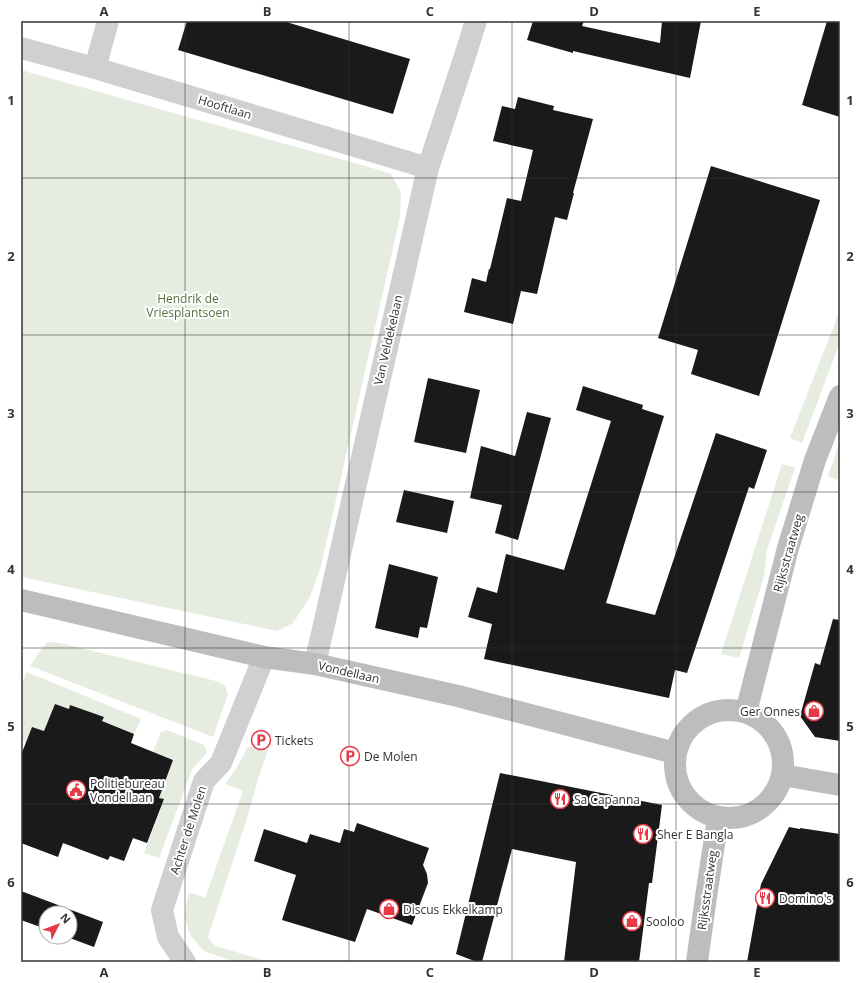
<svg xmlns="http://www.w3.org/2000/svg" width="861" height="983" font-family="'Open Sans',sans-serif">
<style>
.green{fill:#e6ecdf}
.building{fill:#1a1a1a}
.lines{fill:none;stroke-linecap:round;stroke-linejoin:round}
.street{stroke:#d0d0d0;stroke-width:22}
.secondary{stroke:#bdbdbd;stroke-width:22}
.grid{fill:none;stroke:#333;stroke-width:1;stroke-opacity:0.55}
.labels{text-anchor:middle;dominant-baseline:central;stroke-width:4;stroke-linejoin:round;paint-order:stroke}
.street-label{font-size:12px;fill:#333;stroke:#fff}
.park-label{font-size:12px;fill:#56703f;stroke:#fff}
.poi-label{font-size:12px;fill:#333;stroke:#fff;text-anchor:start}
.neatline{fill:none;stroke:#333;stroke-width:1.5}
.grid-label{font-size:13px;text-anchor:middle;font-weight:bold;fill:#333}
</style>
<rect width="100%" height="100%" fill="#fff"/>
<g class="green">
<path d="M 21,70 L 184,116 L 369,167 L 391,174 L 401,192 L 400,217 L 321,566 L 310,597 L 293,623 L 277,631 L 21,577 Z"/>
<path d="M 840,310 L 840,342 L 802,443 L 790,438 Z"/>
<path d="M 840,441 L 840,472 L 837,480 L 828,476 Z"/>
<path d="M 782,464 L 795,468 L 767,550 L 764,576 L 739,658 L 721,654 Z"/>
<path d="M 48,642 L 60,643 L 216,681 L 225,686 L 228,694 L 213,737 L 30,666 L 42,648 Z"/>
<path d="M 27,672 L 141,719 L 134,734 L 102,721 L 103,717 L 70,705 L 69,709 L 55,704 L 44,731 L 32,727 L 26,742 L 21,740 L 21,685 Z"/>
<path d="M 167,730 L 204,745 L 207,752 L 192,770 L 159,858 L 144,853 L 164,800 L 159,798 L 173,760 L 153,752 L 161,732 Z"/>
<path d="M 248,747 L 269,747 L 258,779 L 248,815 L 208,937 L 211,942 L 216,946 L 269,962 L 235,962 L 204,951 L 192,937 L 188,929 L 185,915 L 188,895 L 192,893 L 205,898 L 243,791 L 225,784 L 236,769 Z"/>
</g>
<g class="building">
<path d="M 187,21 L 283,21 L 410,59 L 393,114 L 178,50 Z"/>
<path d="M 533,21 L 584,21 L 582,26 L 660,43 L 662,21 L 701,21 L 690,78 L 573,51 L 573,53 L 527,40 Z"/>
<path d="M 827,21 L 840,21 L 840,117 L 802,105 Z"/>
<path d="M 518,97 L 554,106 L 553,110 L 593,119 L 573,193 L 574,193 L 567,220 L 555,217 L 537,294 L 521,291 L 513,324 L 464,312 L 472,278 L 486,282 L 489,269 L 490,269 L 507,198 L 521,201 L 533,150 L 493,141 L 502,106 L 515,109 Z"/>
<path d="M 711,166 L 820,200 L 759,396 L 691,374 L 698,350 L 658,338 Z"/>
<path d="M 428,378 L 480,390 L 466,453 L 414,442 Z"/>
<path d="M 583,386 L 643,405 L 642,409 L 664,416 L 606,603 L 655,615 L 716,433 L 767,450 L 754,489 L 749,487 L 687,673 L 675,670 L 669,698 L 484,659 L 492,624 L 468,617 L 477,587 L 497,593 L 506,554 L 564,570 L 611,421 L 576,410 Z"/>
<path d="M 527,412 L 551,418 L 518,540 L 495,533 L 502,505 L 470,498 L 481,446 L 515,456 Z"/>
<path d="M 404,490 L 454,501 L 447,533 L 396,522 Z"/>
<path d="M 389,564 L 438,577 L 427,628 L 420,627 L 418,638 L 375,628 Z"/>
<path d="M 833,619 L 840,620 L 840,741 L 815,737 L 800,716 L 815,663 L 820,665 Z"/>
<path d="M 55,704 L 69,709 L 70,705 L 104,717 L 102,721 L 134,734 L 131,743 L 173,760 L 159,798 L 164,799 L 147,843 L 133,838 L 124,861 L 110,856 L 108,860 L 63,843 L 58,857 L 21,843 L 21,755 L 32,727 L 44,731 Z"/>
<path d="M 500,773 L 662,805 L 652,883 L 649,883 L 639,962 L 564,962 L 576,862 L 512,849 L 482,962 L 477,962 L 456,954 Z"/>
<path d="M 357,823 L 429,848 L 423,865 L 427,874 L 428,883 L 412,925 L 367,909 L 355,942 L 282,920 L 296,875 L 254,861 L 264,829 L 307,843 L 310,834 L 340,843 L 344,829 L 354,832 Z"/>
<path d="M 789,827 L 800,829 L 800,828 L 840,834 L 840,962 L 747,962 L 761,884 Z"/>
<path d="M 21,891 L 103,922 L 94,947 L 67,937 L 70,937 L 70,913 L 46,913 L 46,929 L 21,920 Z"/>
</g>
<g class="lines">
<g class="street">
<path d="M 21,48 L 95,68 L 428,168"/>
<path d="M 95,68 L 108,21"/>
<path d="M 315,664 L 428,168 L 464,59 L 476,21"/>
<path d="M 185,962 L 168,937 L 162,910 L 204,781 L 221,763 L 264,657"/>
</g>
<g class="secondary">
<path d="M 21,600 L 264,657 L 315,664 L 458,696 L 675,753"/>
<circle cx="729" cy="764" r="54"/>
<path d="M 746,712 L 788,548 L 815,460 L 840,396"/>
<path d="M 782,775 L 840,785"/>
<path d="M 697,962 L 706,897 L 718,818"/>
</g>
</g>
<path class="grid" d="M 185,21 L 185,962M 349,21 L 349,962M 512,21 L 512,962M 676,21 L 676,962M 21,178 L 840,178M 21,335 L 840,335M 21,492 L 840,492M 21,648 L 840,648M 21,804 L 840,804"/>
<defs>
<g id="shop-ring" transform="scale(1)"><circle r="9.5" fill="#fff" stroke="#e63946" stroke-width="1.5"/><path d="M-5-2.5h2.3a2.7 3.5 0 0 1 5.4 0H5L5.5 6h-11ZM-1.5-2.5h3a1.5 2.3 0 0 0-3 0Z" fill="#e63946"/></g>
<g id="parking-ring" transform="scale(1)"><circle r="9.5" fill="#fff" stroke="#e63946" stroke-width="1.5"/><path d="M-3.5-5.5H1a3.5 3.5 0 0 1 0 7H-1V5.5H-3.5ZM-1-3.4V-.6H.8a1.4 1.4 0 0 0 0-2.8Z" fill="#e63946"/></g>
<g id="civic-ring" transform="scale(1)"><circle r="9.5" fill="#fff" stroke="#e63946" stroke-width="1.5"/><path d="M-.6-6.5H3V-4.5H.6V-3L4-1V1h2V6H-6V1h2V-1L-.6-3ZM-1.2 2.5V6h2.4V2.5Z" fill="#e63946"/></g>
<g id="restaurant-ring" transform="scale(1)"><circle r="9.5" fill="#fff" stroke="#e63946" stroke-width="1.5"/><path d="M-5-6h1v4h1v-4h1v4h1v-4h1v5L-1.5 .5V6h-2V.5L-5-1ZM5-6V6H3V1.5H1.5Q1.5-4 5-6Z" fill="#e63946"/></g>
</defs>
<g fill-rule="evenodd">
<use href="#shop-ring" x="814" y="711"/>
<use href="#parking-ring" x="261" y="740"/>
<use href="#parking-ring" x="350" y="756"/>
<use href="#civic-ring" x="76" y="790"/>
<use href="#restaurant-ring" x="560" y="799"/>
<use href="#restaurant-ring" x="643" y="834"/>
<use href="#restaurant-ring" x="765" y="898"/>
<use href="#shop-ring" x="389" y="909"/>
<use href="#shop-ring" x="632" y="921"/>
</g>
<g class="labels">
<g class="street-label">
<text transform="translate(225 107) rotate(17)">Hooftlaan</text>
<text transform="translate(388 340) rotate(-77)">Van Veldekelaan</text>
<text transform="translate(788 553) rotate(-74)">Rijksstraatweg</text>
<text transform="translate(349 672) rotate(13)">Vondellaan</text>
<text transform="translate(188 830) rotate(-72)">Achter de Molen</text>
<text transform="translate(707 890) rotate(-82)">Rijksstraatweg</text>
</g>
<g class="park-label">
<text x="188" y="298">Hendrik de<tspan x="188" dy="14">Vriesplantsoen</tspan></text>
</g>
<g class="poi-label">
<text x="800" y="711" text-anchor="end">Ger Onnes</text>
<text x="275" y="740">Tickets</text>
<text x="364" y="756">De Molen</text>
<text x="90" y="783">Politiebureau<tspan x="90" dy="14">Vondellaan</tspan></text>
<text x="574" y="799">Sa Capanna</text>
<text x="657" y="834">Sher E Bangla</text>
<text x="779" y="898">Domino's</text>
<text x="403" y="909">Discus Ekkelkamp</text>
<text x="646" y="921">Sooloo</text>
</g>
</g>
<rect width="861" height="983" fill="none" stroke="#ffffff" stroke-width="44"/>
<g transform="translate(58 925) rotate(48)"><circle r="19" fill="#ffffff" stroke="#adadad"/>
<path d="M0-3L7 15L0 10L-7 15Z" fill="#e63946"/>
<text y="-6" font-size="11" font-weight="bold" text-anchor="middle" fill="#333333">N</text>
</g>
<rect x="22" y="22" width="817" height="939" class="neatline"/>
<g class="grid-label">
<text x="104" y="16">A</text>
<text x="267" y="16">B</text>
<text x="430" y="16">C</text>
<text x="594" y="16">D</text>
<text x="757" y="16">E</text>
<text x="11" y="105">1</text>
<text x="850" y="105">1</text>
<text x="11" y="261">2</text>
<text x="850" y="261">2</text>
<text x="11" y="418">3</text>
<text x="850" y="418">3</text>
<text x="11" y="574">4</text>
<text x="850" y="574">4</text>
<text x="11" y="731">5</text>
<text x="850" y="731">5</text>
<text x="11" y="887">6</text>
<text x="850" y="887">6</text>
<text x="104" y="977">A</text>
<text x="267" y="977">B</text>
<text x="430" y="977">C</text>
<text x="594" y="977">D</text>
<text x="757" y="977">E</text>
</g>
</svg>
